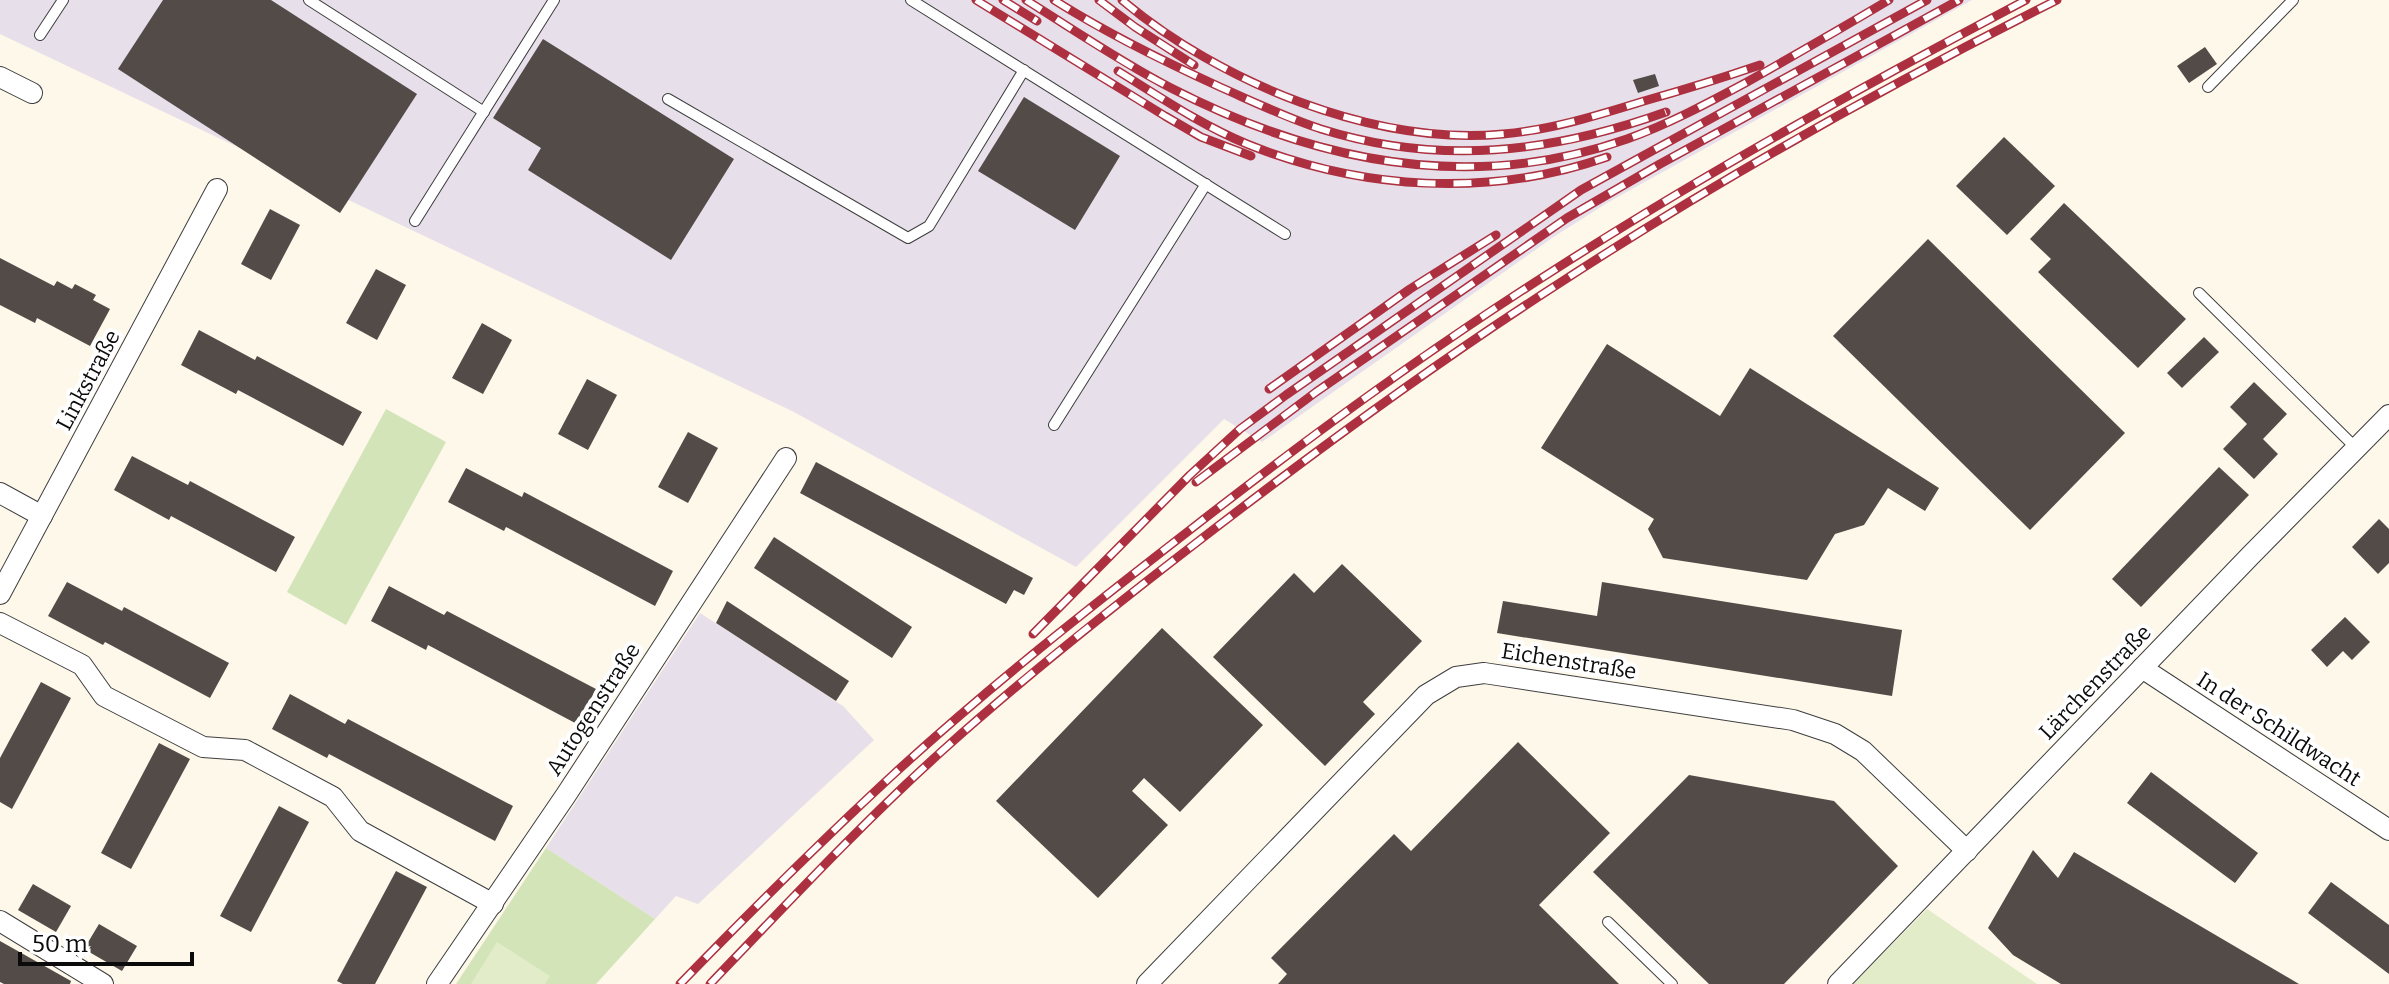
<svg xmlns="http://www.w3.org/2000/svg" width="2389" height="984" font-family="Bitter,serif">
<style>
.industrial{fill:#e7dfe9}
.green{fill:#d2e4b8}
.pitch{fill:#e2ecc9}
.building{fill:#524b48}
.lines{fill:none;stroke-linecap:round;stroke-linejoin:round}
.lane-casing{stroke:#3e3e3e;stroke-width:12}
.street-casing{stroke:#3e3e3e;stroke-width:22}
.lane{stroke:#fff;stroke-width:10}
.street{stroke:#fff;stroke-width:20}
.rail-casing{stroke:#ad3040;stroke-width:9}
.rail{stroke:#fff;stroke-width:6;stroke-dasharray:18;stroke-linecap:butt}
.labels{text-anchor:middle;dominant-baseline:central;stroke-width:8;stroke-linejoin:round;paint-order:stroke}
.street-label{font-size:22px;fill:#0b0b0b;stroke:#fff}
</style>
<rect width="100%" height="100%" fill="#fdf8ea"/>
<g class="industrial">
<path d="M 0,0 L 1972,0 L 1607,203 L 1555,236 L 1262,442 L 1224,419 L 1076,567 L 794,412 L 0,34 Z"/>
<path d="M 700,613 L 843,706 L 874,740 L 698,904 L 676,896 L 655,919 L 546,848 Z"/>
</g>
<g class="green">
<path d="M 386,409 L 446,442 L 346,625 L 287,592 Z"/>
<path d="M 546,848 L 655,919 L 596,984 L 456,984 Z"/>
</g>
<g class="pitch">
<path d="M 1927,909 L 2037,984 L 1853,984 Z"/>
<path d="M 497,942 L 550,976 L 545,984 L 471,984 Z"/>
</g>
<g class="building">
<path d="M 163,0 L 271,0 L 417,94 L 340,213 L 118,69 Z"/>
<path d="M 543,39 L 734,159 L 671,260 L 528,170 L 541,148 L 493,118 Z"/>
<path d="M 2205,47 L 2217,64 L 2189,83 L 2177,66 Z"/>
<path d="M 1655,74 L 1659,86 L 1638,93 L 1633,80 Z"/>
<path d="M 1024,97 L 1120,156 L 1075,230 L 978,171 Z"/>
<path d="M 2004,137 L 2055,186 L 2007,235 L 1956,186 Z"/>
<path d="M 2064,203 L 2186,319 L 2138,368 L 2038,272 L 2051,259 L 2030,239 Z"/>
<path d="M 270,209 L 300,225 L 271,280 L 241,264 Z"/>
<path d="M 1928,239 L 2125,433 L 2030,530 L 1833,336 Z"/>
<path d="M 0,258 L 54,286 L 57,281 L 72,289 L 75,284 L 96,295 L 93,300 L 110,309 L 90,346 L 37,318 L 35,323 L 0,305 Z"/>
<path d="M 376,269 L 406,285 L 377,340 L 346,323 Z"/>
<path d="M 482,323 L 512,340 L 483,394 L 452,378 Z"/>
<path d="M 199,330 L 255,360 L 257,356 L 362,412 L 343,446 L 238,390 L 236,394 L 181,365 Z"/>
<path d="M 2204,337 L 2219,352 L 2182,388 L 2167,373 Z"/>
<path d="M 1607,344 L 1720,416 L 1750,368 L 1939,488 L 1925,511 L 1888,488 L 1864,525 L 1835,534 L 1807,580 L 1663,558 L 1648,529 L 1654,519 L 1541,448 Z"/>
<path d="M 587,379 L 617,395 L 588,450 L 558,434 Z"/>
<path d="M 2254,382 L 2287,414 L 2263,439 L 2278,454 L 2254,479 L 2223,449 L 2247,424 L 2230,407 Z"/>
<path d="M 688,432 L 718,448 L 688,503 L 658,487 Z"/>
<path d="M 132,456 L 188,485 L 190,481 L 295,537 L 276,572 L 171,516 L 169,520 L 114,490 Z"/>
<path d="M 816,462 L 1033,578 L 1024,595 L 1014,590 L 1006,604 L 800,493 Z"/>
<path d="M 2219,467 L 2249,495 L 2141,607 L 2112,579 Z"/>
<path d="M 466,468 L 522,497 L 524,492 L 673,571 L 655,606 L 506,527 L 504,531 L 448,502 Z"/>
<path d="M 2379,519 L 2389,529 L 2389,563 L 2378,574 L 2352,547 Z"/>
<path d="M 774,537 L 912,627 L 892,658 L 754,568 Z"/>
<path d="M 1342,564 L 1422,641 L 1363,702 L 1375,714 L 1325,766 L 1213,657 L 1294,573 L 1314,593 Z"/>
<path d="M 67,582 L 122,611 L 124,607 L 229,663 L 210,698 L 105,642 L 103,645 L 48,616 Z"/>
<path d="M 1602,582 L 1902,630 L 1892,696 L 1497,633 L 1503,601 L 1597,616 Z"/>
<path d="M 389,586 L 444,615 L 447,611 L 596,689 L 577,724 L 428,645 L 426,650 L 371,621 Z"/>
<path d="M 727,601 L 849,681 L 836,701 L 716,623 Z"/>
<path d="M 2345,617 L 2370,642 L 2352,660 L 2343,651 L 2327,667 L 2311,650 Z"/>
<path d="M 1162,628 L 1263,725 L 1180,812 L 1144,778 L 1132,791 L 1168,825 L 1098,898 L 996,801 Z"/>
<path d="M 41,682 L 71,698 L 12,809 L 0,802 L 0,758 Z"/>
<path d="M 290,694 L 345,724 L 348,719 L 513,806 L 495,841 L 329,754 L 327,758 L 272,729 Z"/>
<path d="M 1518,742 L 1610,833 L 1539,905 L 1619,984 L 1278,984 L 1287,974 L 1271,958 L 1394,834 L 1411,851 Z"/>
<path d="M 159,743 L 190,759 L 131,869 L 101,853 Z"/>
<path d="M 2151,772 L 2258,853 L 2235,883 L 2127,803 Z"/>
<path d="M 1689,775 L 1834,801 L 1898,866 L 1784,984 L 1709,984 L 1593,872 Z"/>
<path d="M 279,806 L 309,822 L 251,932 L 220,916 Z"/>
<path d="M 2033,850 L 2058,878 L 2074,852 L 2299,984 L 2061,984 L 2013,955 L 1988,928 Z"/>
<path d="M 396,871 L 427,887 L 375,984 L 343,984 L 337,981 Z"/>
<path d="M 2331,882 L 2389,925 L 2389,974 L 2308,913 Z"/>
<path d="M 33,884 L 71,906 L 56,932 L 18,910 Z"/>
<path d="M 99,924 L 137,946 L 122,971 L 84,949 Z"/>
<path d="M 0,941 L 71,981 L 70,984 L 4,984 L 0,982 Z"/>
</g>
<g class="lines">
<g class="lane-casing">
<g id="lane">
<path d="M 309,0 L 484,112"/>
<path d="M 911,0 L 1285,234"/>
<path d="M 40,35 L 63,0"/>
<path d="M 2208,87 L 2293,0"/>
<path d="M 668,99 L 908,238 L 929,226 L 1024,70"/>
<path d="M 415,221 L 554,0"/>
<path d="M 2199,293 L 2357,449"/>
<path d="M 1054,425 L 1206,184"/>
<path d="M 1608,922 L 1672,984"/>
</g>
</g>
<g class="street-casing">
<g id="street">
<path d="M 0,77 L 32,93"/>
<path d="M 0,493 L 42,516"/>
<path d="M 0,594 L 217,189"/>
<path d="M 0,623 L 82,665 L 104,696 L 203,747 L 245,750 L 333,797 L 360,831 L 493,904"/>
<path d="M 2142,668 L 2389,830"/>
<path d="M 0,921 L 103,984"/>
<path d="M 437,984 L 566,795 L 786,458"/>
<path d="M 1147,984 L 1426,695 L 1456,677 L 1484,673 L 1793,720 L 1835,734 L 1863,751 L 1967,851"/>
<path d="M 1838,984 L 2251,555 L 2389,415"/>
</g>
</g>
<use href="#lane" class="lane"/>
<use href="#street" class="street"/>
<g class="rail-casing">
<g id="rail">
<path d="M 976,0 L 1165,116 L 1201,137 L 1251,156"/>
<path d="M 1003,0 L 1037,21"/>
<path d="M 1026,0 C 1074,30 1121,62 1171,88 C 1315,162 1471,194 1627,139 C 1669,124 1708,103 1747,82 C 1795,55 1842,28 1889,0"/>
<path d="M 1054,0 C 1108,34 1163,61 1220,87 C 1254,102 1287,118 1321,129 C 1439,166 1551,153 1666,112"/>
<path d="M 1099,0 L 1135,27 L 1194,65"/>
<path d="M 1122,0 C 1219,82 1374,146 1503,134 C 1551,130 1598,115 1644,101 C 1683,90 1722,78 1760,65"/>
<path d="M 1118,71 C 1160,97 1201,125 1247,144 C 1361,190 1490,198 1607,157"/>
<path d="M 1269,389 L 1410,289 L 1496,235"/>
<path d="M 1196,482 L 1316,392 L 1567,218 L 1660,164 L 1959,0"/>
<path d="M 1033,634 L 1190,475 L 1240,429 L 1286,395 L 1581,190 L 1927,0"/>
<path d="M 680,984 C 750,912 822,840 896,772 C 991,685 1093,605 1195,526 C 1310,436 1428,350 1551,272 C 1705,173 1865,85 2026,0"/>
<path d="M 710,984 C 786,905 860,825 942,751 C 1023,678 1109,610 1196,543 C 1311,454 1430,367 1552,288 C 1714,182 1884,87 2057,0"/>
</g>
</g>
<use href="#rail" class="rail"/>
</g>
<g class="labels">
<g class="street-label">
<text transform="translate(88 380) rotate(-62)">Linkstraße</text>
<text transform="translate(1569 661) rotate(9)">Eichenstraße</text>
<text transform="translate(2095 682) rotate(-46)">Lärchenstraße</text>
<text transform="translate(593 709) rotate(-57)">Autogenstraße</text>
<text transform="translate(2279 729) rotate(33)">In der Schildwacht</text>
</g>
</g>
<path d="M20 952v12h172v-12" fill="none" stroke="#0b0b0b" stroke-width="4"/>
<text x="32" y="952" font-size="24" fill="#0b0b0b" stroke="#ffffff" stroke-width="6" paint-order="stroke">50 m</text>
</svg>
